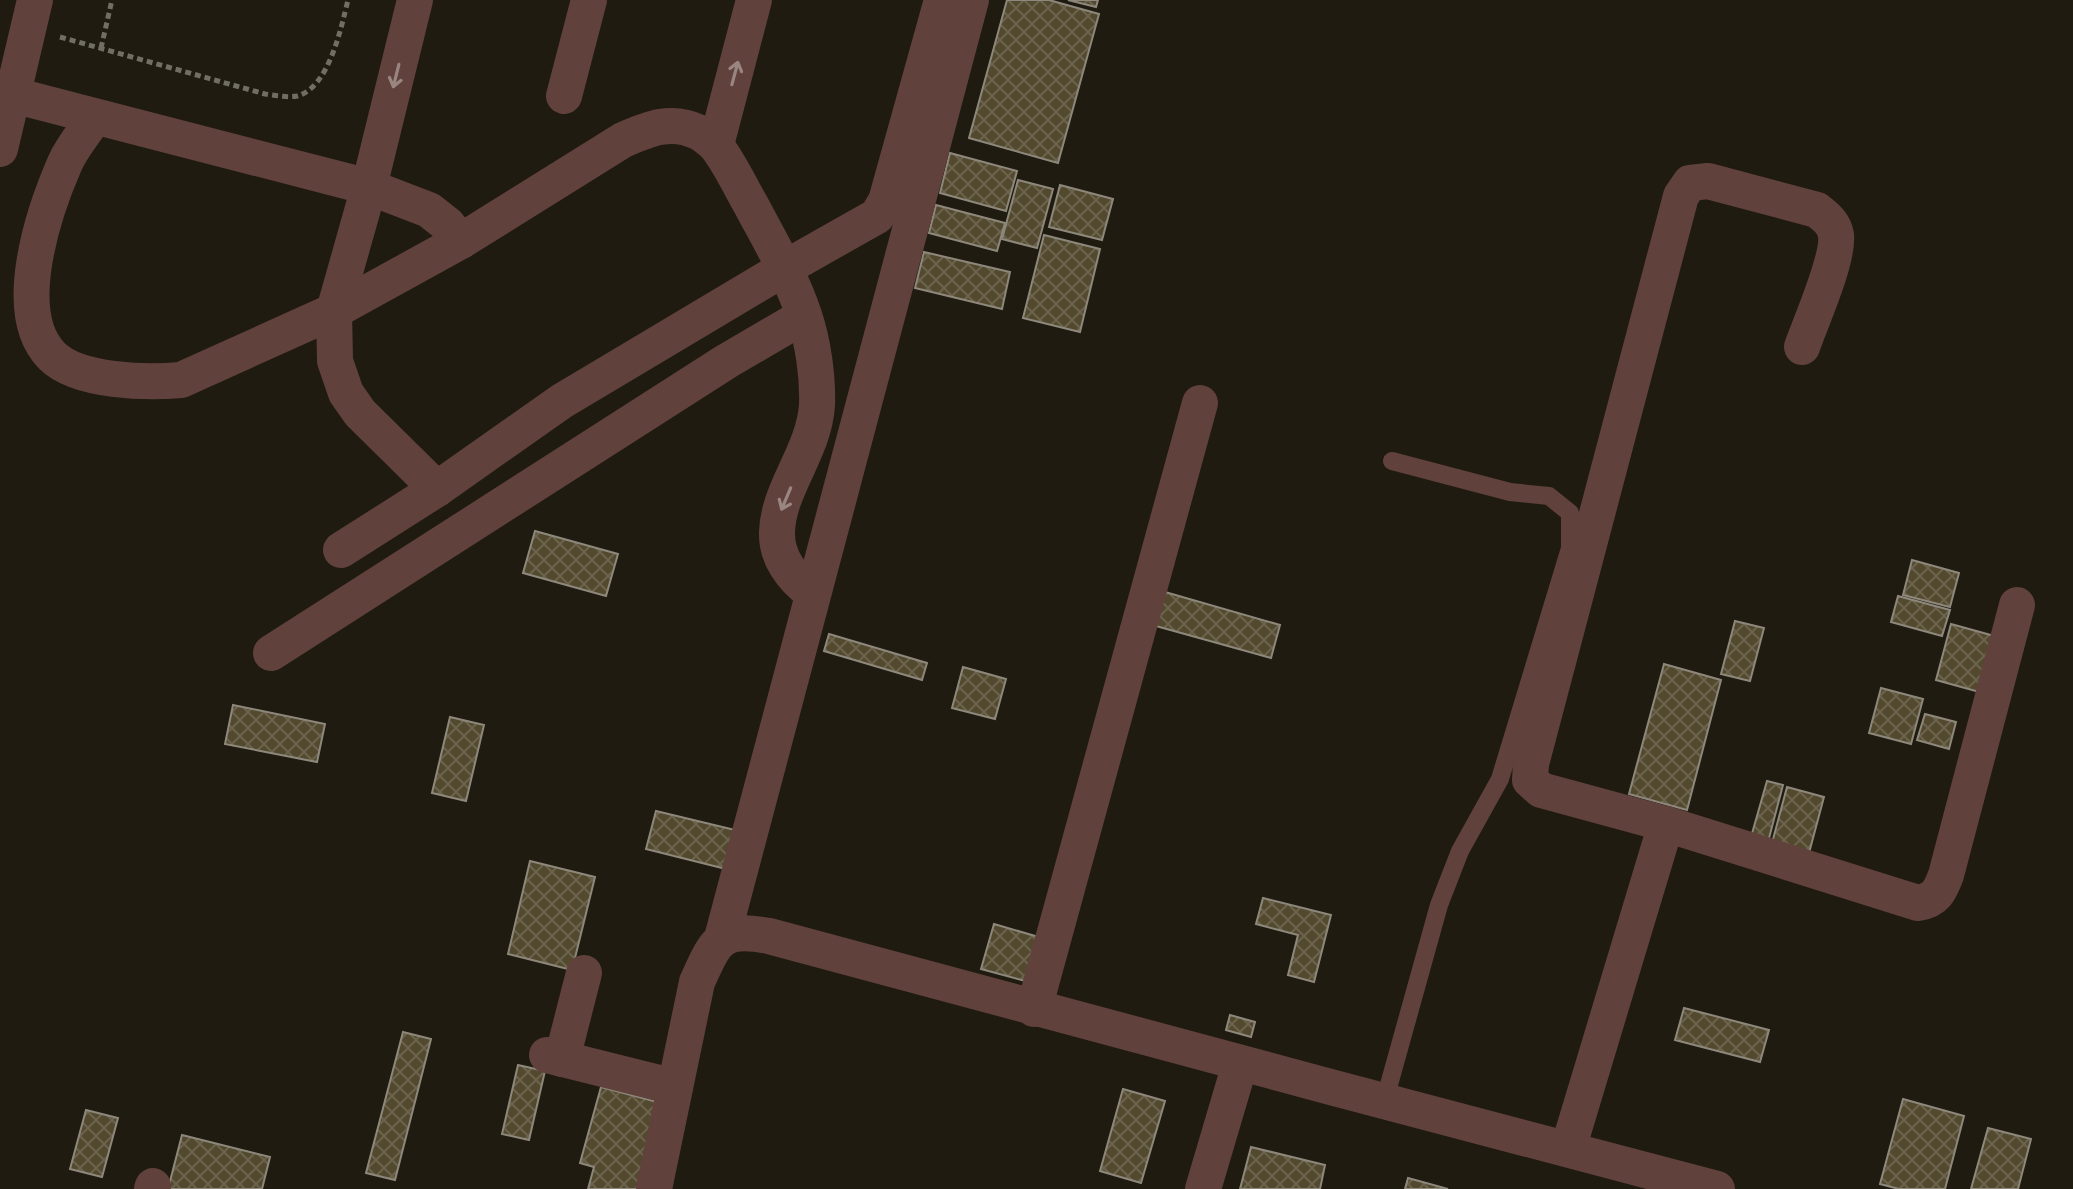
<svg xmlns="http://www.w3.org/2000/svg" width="2073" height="1189" font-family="Poppins,sans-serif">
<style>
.building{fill:url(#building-cross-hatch);stroke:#8d887b;stroke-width:2}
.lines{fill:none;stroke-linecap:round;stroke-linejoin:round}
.path{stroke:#716e65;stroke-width:5;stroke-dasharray:6 4;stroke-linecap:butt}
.lane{stroke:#61413b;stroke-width:18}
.street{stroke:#61413b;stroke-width:36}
.oneway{stroke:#998680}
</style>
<defs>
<pattern id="building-cross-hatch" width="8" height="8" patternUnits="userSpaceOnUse" patternTransform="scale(2)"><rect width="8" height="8" fill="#53492f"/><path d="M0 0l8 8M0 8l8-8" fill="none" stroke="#6b634c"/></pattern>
</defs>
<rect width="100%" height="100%" fill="#1f1b10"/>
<g class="building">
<path d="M 1007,0 L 1049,0 L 1099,14 L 1058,163 L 969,138 Z"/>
<path d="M 1068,0 L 1098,0 L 1096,7 Z"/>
<path d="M 950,153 L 1017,171 L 1006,211 L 940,193 Z"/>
<path d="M 1018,180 L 1053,189 L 1037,248 L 1002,239 Z"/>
<path d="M 1060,185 L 1113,199 L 1102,240 L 1049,227 Z"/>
<path d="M 936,205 L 1005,223 L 997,251 L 929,233 Z"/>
<path d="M 1044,235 L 1100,249 L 1080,332 L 1023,318 Z"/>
<path d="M 924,252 L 1010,272 L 1002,309 L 915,288 Z"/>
<path d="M 535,531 L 618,554 L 606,596 L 523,573 Z"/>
<path d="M 1912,560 L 1959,573 L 1950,607 L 1903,595 Z"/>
<path d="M 1165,592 L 1280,625 L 1271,658 L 1156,626 Z"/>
<path d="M 1898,596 L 1950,610 L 1942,636 L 1891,622 Z"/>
<path d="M 1735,621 L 1764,628 L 1750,681 L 1721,674 Z"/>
<path d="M 1951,624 L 1998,637 L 1983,693 L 1936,680 Z"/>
<path d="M 829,634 L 927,663 L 922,680 L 824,651 Z"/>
<path d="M 1664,664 L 1721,680 L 1687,810 L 1629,794 Z"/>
<path d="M 963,667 L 1006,679 L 995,719 L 952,708 Z"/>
<path d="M 1881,688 L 1923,699 L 1911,744 L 1869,733 Z"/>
<path d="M 233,705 L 325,724 L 317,762 L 225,744 Z"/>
<path d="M 1925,714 L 1956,722 L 1949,749 L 1917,740 Z"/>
<path d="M 450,717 L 484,725 L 466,801 L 432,793 Z"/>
<path d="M 1767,781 L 1783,785 L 1768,842 L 1751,837 Z"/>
<path d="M 1787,787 L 1824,797 L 1809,853 L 1772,843 Z"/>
<path d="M 656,811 L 735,830 L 726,869 L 646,849 Z"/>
<path d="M 530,861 L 595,877 L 572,970 L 508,954 Z"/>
<path d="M 1263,898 L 1331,915 L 1314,982 L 1288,975 L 1298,935 L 1256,924 Z"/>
<path d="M 994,924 L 1042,938 L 1029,982 L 981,969 Z"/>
<path d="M 1684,1008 L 1769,1030 L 1760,1062 L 1675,1040 Z"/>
<path d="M 1230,1015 L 1255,1022 L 1251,1037 L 1226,1030 Z"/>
<path d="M 403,1032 L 431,1039 L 395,1180 L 366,1173 Z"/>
<path d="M 518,1065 L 545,1071 L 529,1140 L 502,1134 Z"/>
<path d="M 601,1087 L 661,1103 L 637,1189 L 588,1189 L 594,1167 L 580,1163 Z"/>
<path d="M 1123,1089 L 1165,1101 L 1141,1183 L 1100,1171 Z"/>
<path d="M 1903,1099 L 1964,1116 L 1945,1189 L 1899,1189 L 1880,1184 Z"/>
<path d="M 86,1110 L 118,1118 L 102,1177 L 70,1169 Z"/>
<path d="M 1988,1128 L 2031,1139 L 2018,1189 L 1971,1189 Z"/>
<path d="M 182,1135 L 270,1157 L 262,1189 L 168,1189 Z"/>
<path d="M 1251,1147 L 1325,1165 L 1320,1189 L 1240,1189 Z"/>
<path d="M 1408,1178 L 1448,1189 L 1405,1189 Z"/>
</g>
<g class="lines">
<g class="path">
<path d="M 60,37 L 265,94 C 274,95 288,98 297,96 C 329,88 341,28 348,0"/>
<path d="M 101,48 L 112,0"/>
</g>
<path class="lane" d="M 1385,1099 L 1439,905 L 1460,851 L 1500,779 L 1570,548 L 1570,513 L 1549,496 L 1510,492 L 1392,461"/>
<g class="street">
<path d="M 415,0 L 369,187 L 334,311 L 335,361 L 346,393 L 360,413 L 437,489"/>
<path d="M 13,95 L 369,187 L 429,210 L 448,225 L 461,241"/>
<path d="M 564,96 L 589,0"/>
<path d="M 95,117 C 85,132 72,147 65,163 C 44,211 9,313 52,356 C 78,382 147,383 181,380 L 334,311 L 461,241 L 623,140 C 648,129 671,119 698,132 C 704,135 713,142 717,147 C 730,164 740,186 751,205 C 770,241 791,276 804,315 C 813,342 818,376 817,405 C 814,452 778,489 777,532 C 776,557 792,578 811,592"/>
<path d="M 716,145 L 754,0"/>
<path d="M 0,149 L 35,0"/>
<path d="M 1802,347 C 1811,321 1839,259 1836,235 C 1834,223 1826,217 1817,210 L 1708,181 L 1690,183 L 1681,196 L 1531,764 L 1530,780 L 1541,790 L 1666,824 L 1918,903 C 1936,900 1940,891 1946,875 L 2017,605"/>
<path d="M 341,550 L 437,489 L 562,401 L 785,268 L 877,216 L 886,201 L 942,0"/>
<path d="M 271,653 L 727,361 L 804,316"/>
<path d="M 722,938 C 803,625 890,313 971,0"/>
<path d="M 1034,1009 L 1200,403"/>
<path d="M 547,1055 L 675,1087"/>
<path d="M 562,1059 L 584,973"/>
<path d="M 1568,1149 L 1666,824"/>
<path d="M 152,1189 L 153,1186"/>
<path d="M 654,1189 L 697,982 C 716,940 720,927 769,936 C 1084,1023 1401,1105 1717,1189"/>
<path d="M 1203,1189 L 1240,1064"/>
</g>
</g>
<defs><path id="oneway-shaft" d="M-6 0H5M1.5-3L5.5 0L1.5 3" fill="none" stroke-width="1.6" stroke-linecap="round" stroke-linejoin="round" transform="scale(2)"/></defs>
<g class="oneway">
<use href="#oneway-shaft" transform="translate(735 73) rotate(-75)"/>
<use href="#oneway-shaft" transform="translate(396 76) rotate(104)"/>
<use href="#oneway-shaft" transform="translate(786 499) rotate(113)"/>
</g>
</svg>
